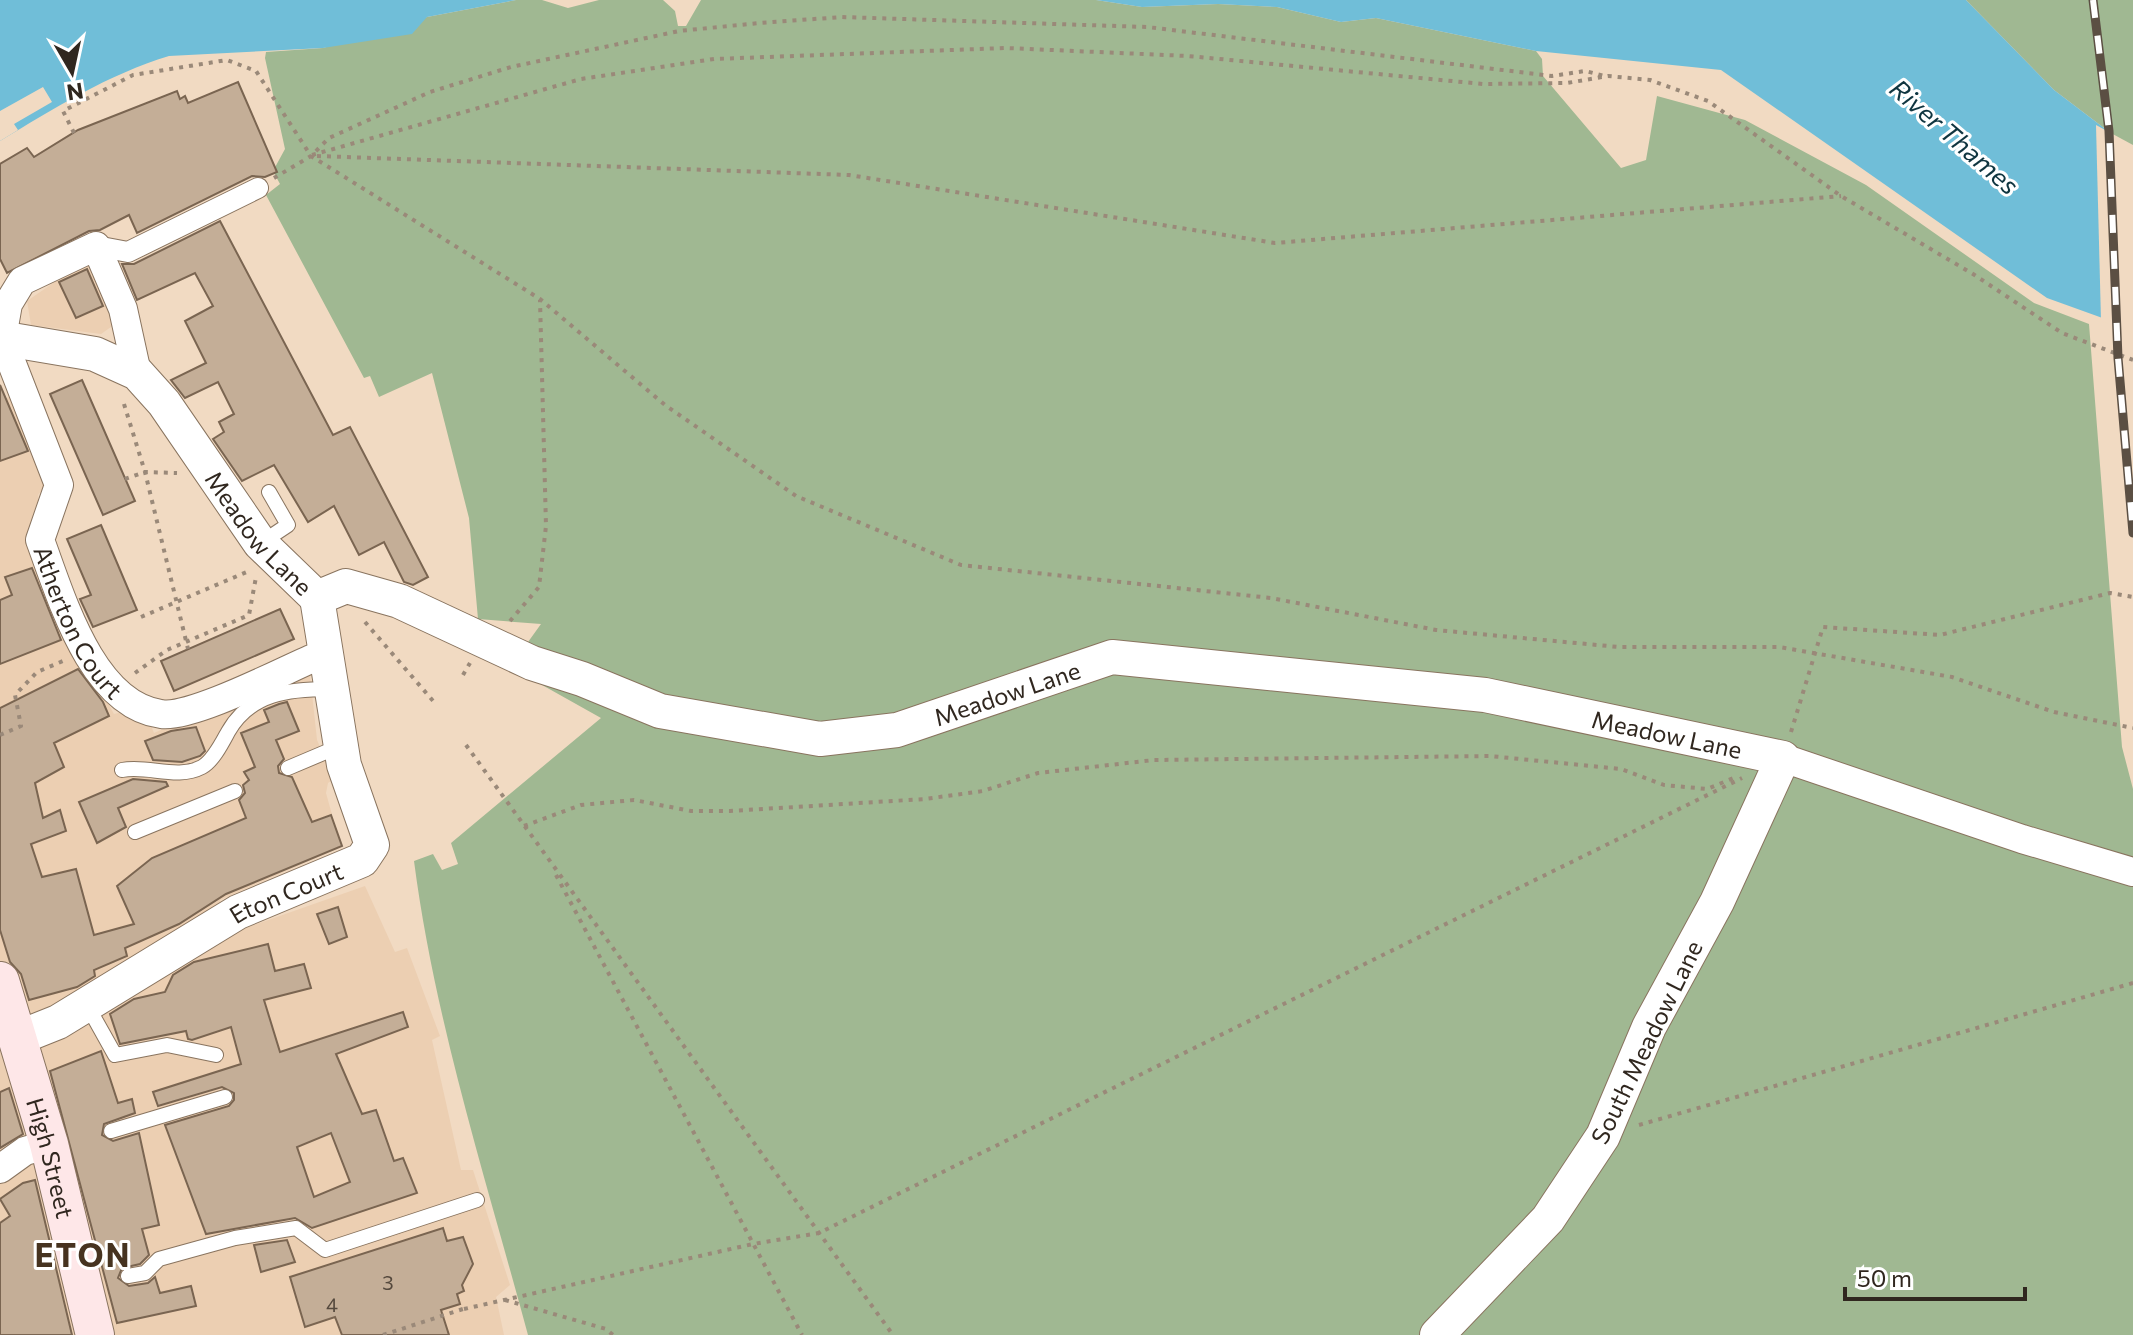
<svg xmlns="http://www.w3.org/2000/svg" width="2133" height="1335" font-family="Commissioner,sans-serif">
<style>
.built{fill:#eccfb2}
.green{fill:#a0b892}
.water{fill:#70bed8}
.pier{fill:#f1dac2}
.building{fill:#c4ae97;stroke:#7a6551;stroke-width:2;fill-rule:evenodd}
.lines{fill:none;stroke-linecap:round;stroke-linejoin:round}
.service-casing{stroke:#89745f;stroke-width:16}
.pedestrian-casing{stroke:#89745f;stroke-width:22}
.minor-casing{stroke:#89745f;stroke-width:30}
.tertiary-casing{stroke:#89745f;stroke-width:36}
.secondary-casing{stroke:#89745f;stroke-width:40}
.path{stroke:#9a8979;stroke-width:4;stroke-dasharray:4 6;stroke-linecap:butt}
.service{stroke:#fff;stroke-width:14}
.pedestrian{stroke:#fff;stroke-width:20}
.minor{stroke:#fff;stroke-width:28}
.tertiary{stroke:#fff;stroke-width:34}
.secondary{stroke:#fee7e8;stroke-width:38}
.rail-casing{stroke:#5b4f43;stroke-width:9}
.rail{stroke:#fff;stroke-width:6;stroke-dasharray:18;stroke-linecap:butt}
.labels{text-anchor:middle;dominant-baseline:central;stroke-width:6;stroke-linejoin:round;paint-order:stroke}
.number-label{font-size:20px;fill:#55493d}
.street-label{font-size:24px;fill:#30271f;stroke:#fff}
.water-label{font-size:26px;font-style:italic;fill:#0f3540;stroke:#fff}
.district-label{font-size:32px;font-weight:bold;letter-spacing:2px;fill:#463320;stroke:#fff}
</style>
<rect width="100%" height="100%" fill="#f1dac2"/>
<g class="built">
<path d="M 87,265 L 91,266 L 118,322 L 101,334 L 31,325 L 27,301 L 62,277 Z"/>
<path d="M 9,397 L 51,479 L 38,495 L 40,558 L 69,634 L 114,714 L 122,712 L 134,721 L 150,723 L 154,733 L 309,665 L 317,740 L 334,779 L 328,783 L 326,793 L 341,847 L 220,900 L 228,934 L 365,886 L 395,952 L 407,948 L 440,1036 L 432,1040 L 461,1170 L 473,1170 L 510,1285 L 496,1297 L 504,1335 L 0,1335 L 0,401 Z"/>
</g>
<g class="green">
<path d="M 516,0 L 542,0 L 568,8 L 599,0 L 663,0 L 675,11 L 678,26 L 686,26 L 701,0 L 1096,0 L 1142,7 L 1218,4 L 1277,7 L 1341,22 L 1376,18 L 1536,51 L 1542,59 L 1543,76 L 1621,168 L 1646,160 L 1657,96 L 1745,120 L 1866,185 L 2034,303 L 2089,324 L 2122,747 L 2133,789 L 2133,1335 L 528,1335 C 486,1179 435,1022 414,861 L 433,854 L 442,870 L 458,864 L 451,843 L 601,718 L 510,667 L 541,624 L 478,619 L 469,518 L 432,373 L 379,397 L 370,376 L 364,378 L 266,195 L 280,184 L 273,171 L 285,149 L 265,58 L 266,52 L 323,48 L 427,17 Z"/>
<path d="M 1966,0 L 2133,0 L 2133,150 L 2054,90 Z"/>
</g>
<g class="water">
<path d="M 0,0 L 516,0 L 427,17 L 412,34 L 323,48 L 169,56 C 109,74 53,109 0,141 Z"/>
<path d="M 1096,0 L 1966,0 L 2054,90 L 2133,150 L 2133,329 L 2047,298 L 1721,70 L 1536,51 L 1376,18 L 1341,22 L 1277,7 L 1218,4 L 1142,7 Z"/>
</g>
<g class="pier">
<path d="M 43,87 L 52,102 L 14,124 L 18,130 L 0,141 L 0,111 Z"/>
<path d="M 2096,125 L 2133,145 L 2133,333 L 2101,321 Z"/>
</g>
<g class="building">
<path d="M 238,82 L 277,172 L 265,177 L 252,176 L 137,233 L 129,215 L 100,230 L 89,231 L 7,273 L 0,259 L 0,164 L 27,148 L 34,157 L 78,130 L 177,91 L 180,99 L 185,96 L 188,103 Z"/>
<path d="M 220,221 L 333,435 L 350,427 L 428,577 L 413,585 L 404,582 L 384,542 L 359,555 L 334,506 L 308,522 L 274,465 L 242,481 L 213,439 L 224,432 L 219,422 L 234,414 L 218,382 L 185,398 L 171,380 L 206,363 L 185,321 L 213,306 L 195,273 L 137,300 L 122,264 L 134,264 Z"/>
<path d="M 87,269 L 103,306 L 76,318 L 59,282 Z"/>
<path d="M 82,380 L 135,501 L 103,515 L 50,394 Z"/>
<path d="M 0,385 L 28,451 L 0,461 Z"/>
<path d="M 101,525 L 137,610 L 93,627 L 80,599 L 91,595 L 67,539 Z"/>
<path d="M 32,568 L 61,640 L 0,664 L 0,600 L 12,595 L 5,577 Z"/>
<path d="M 280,609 L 294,639 L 174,691 L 161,661 Z"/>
<path d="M 78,669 L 103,702 L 109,716 L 54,743 L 64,767 L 35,783 L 43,818 L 60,810 L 66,831 L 31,844 L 42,877 L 76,869 L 94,935 L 134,924 L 117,886 L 152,858 L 246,818 L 239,800 L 245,793 L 243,785 L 249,780 L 244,772 L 255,767 L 241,733 L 269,722 L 264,710 L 279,704 L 287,702 L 299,731 L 276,740 L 284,759 L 278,766 L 279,773 L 292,777 L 312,822 L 331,815 L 342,846 L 226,894 L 179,924 L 125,948 L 127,956 L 94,970 L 95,976 L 77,987 L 29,1000 L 21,974 L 10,962 L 0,930 L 0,708 Z"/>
<path d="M 196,727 L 205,751 L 200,756 L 182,762 L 153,760 L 145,741 L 171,731 Z"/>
<path d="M 133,779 L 166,782 L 168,786 L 118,808 L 126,827 L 97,843 L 79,802 Z"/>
<path d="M 338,907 L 347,937 L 329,944 L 317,914 Z"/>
<path d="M 268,944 L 275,971 L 304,964 L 311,988 L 264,1000 L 280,1052 L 403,1012 L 408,1027 L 336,1054 L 362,1114 L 376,1110 L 394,1161 L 403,1158 L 417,1193 L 312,1228 L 295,1218 L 206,1234 L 165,1125 L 229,1106 L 234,1100 L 234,1093 L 222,1087 L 158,1106 L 153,1092 L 241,1064 L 231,1027 L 192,1040 L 188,1039 L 186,1031 L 120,1044 L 110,1014 L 134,999 L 165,992 L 173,975 L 194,962 ZM 331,1133 L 350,1182 L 314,1197 L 297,1147 Z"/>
<path d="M 101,1051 L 118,1103 L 132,1099 L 135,1113 L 104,1124 L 102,1135 L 113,1141 L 139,1133 L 159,1225 L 142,1229 L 149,1255 L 140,1264 L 122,1268 L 118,1278 L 129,1286 L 148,1283 L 155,1277 L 160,1293 L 191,1286 L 196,1306 L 117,1323 L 50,1071 Z"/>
<path d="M 9,1088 L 23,1134 L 0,1148 L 0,1092 Z"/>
<path d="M 35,1180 L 72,1335 L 0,1335 L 0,1223 L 10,1216 L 0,1199 L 23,1183 Z"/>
<path d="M 443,1228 L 447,1241 L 463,1237 L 473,1264 L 462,1285 L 464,1291 L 457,1294 L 460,1304 L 441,1310 L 449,1335 L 342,1335 L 335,1317 L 305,1327 L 290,1277 Z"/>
<path d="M 287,1240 L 295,1262 L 261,1272 L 254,1245 Z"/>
</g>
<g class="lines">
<g class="service-casing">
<g id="service">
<path d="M 261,543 L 288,525 L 269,492"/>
<path d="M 288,768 L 340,746"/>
<path d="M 122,770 C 149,765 177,780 202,767 C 213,761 222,743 228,732 C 250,693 289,689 330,689"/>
<path d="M 135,832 L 235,791"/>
<path d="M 87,1005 L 115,1055 L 167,1045 L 216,1055"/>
<path d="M 111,1131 L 225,1097"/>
<path d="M 128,1276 L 145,1273 L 159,1259 L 235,1238 L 296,1228 L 325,1250 L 477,1200"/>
</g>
</g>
<g class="pedestrian-casing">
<path id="pedestrian" d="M 96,246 L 128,252 L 258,188"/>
</g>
<g class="minor-casing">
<g id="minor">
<path id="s1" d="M 137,373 L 123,309 L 96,246 L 22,281 L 8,304 L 2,338 L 59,485 L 40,540 C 61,596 91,704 161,714 C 190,719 281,672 311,659 L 326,657"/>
<path d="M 1783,758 L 2022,839 L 2133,872"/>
<path d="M 0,1169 L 25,1151 L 49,1144"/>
</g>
</g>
<g class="tertiary-casing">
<g id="tertiary">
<path id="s2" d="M 0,338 L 95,354 L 137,373 L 164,403 L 260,543 L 317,598"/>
<path id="s3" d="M 317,598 L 346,586 L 399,601 L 532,663 L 582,679 L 660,711 L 820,739 L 897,730 L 1112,657 L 1485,695 L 1783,758 L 1717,902 L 1649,1027 L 1603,1136 L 1548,1219 L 1437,1335"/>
<path id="s4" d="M 18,1038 L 58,1022 L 238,912 L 362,860 L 372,845 L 344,765 L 317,598"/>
</g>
</g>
<g class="secondary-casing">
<g id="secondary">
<path id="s5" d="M 0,981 L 49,1144 L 95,1335"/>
</g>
</g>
<g class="path">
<path d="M 74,133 L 63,111 L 133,75 L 227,60 L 256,71 L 311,156 L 540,299 L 665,405 L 796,496 L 961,565 L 1271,598 L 1436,630 L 1619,647 L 1779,647 L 1952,677 L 2054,712 L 2133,728"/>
<path d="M 312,155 L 581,79 L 714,59 L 1006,48 L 1188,56 L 1483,84 L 1567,83 L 1608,76 L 1650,80 L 1708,101 L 1841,196 L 1973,274 L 2062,333 L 2133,360"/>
<path d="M 317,156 L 849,175 L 1275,243 L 1841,196"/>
<path d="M 274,178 L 311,156 L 329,138 L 430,92 L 511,67 L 679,31 L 759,23 L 842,17 L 1147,27 L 1552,76 L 1585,71 L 1605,76"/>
<path d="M 124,404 L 145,472 L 188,649"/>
<path d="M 125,479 L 145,472 L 177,473"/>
<path d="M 141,617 L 249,571"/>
<path d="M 510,621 L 539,587 L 546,526 L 540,300"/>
<path d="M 365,622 L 434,702"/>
<path d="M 135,673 L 167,650 L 249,615 L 256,577"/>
<path d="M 463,675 L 470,663"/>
<path d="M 1791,732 L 1823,627 L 1940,635 L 2110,593 L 2133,597"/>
<path d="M 0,735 L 21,726 L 15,695 L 37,672 L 63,661"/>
<path d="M 466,745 L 893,1335"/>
<path d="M 524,826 L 581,805 L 634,800 L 691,811 L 730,811 L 925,799 L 983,791 L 1038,773 L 1154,760 L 1490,756 L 1621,769 L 1664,785 L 1707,789 L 1736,777"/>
<path d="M 556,875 L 802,1335"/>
<path d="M 1639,1125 L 2133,983"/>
<path d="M 505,1300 L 606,1329 L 613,1335"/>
<path d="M 464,1309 L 753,1244 L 819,1233 L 1742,778"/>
<path d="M 383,1335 L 466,1308"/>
</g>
<use href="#service" class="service"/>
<use href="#pedestrian" class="pedestrian"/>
<use href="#minor" class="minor"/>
<use href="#tertiary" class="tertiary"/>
<use href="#secondary" class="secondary"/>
<g class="rail-casing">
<path id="rail" d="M 2093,0 L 2109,131 L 2118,358 L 2133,533"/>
</g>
<use href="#rail" class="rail"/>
</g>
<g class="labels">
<g class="number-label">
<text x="388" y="1282">3</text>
<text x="332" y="1304">4</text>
</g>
<g class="street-label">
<text stroke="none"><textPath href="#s2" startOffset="344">Meadow Lane</textPath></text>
<text stroke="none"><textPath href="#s1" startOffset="584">Atherton Court</textPath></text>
<text stroke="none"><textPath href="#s3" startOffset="726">Meadow Lane</textPath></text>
<text stroke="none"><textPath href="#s3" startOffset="1398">Meadow Lane</textPath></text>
<text stroke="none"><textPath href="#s4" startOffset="306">Eton Court</textPath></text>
<text transform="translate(1646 1042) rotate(-64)">South Meadow Lane</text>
<text stroke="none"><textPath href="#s5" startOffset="184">High Street</textPath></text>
</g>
<g class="water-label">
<text transform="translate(1955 136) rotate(41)">River Thames</text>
</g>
<g class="district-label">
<text x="83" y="1254">ETON</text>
</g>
</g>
<g transform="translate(72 72) rotate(171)" stroke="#ffffff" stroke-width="6" paint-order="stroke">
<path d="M0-6L14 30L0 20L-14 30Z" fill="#30271f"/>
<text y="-12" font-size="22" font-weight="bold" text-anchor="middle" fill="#30271f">N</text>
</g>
<path d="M1845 1287v12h180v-12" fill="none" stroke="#30271f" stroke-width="4"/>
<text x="1857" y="1287" font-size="24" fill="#30271f" stroke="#ffffff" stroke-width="6" paint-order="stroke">50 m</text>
</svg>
